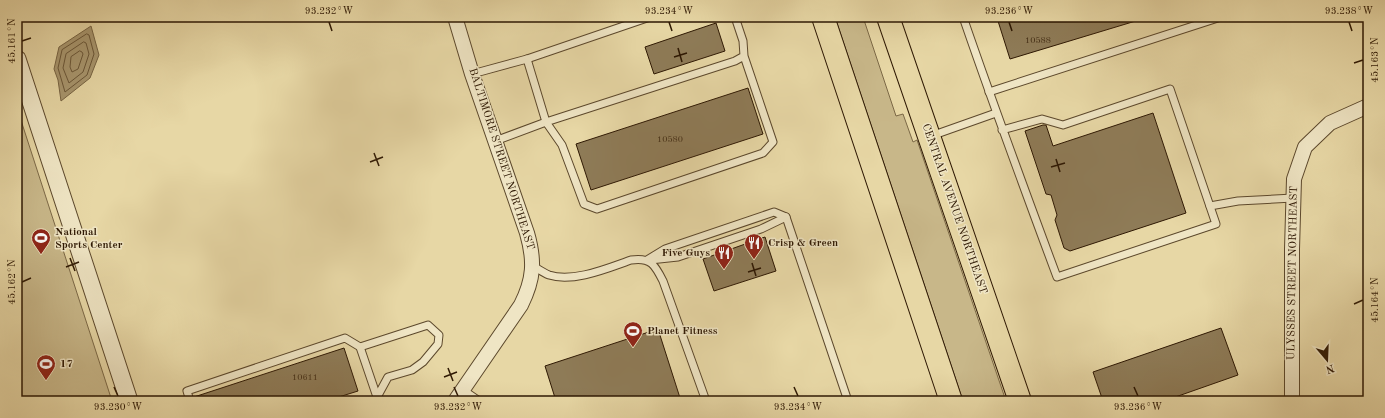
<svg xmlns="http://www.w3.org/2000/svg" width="1385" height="418" font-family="'Old Standard TT',serif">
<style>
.green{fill:#c8b789;stroke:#7b6846}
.water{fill:#a8966e;stroke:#776443}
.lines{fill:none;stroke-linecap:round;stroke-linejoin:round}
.shore{stroke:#6b5738;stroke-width:1}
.building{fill:#8e7b57;stroke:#2e1803}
.service-casing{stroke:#5c482c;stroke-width:9}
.minor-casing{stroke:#5c482c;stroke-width:16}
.tertiary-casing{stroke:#5c482c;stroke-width:19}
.trunk-casing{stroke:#2e1803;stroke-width:24}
.service{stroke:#efe5c4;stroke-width:7}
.minor{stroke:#efe5c4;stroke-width:14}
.tertiary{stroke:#efe5c4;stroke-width:17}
.trunk{stroke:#e7d7a5;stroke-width:22}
.ticks{fill:none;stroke:#2e1803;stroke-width:1.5}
.labels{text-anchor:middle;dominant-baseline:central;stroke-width:3;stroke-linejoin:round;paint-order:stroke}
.number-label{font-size:9px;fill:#463118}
.street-label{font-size:11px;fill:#2e1803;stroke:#efe5c4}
.poi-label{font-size:11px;font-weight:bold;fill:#2e1803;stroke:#efe5c4;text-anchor:start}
.neatline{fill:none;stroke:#2e1803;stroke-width:1.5}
.ticks-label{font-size:10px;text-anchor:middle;fill:#2e1803}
</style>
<rect width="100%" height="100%" fill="#e7d7a5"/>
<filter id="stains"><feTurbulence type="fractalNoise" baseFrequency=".005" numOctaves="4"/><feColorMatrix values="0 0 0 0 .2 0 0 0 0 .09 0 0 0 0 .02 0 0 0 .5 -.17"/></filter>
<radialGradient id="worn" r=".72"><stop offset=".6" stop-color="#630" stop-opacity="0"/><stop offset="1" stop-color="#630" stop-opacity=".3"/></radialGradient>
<g class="green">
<path d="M 835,17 L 863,17 L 896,116 L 903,114 L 913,142 L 917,140 L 1006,401 L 963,401 Z"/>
<path d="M 17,108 L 112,401 L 17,401 Z"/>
</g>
<path class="water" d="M 91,26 L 99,55 L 90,78 L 61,101 L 58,80 L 54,69 L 59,47 Z"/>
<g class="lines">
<g class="shore">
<path d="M 87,34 L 89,35 L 94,54 L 87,75 L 65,92 L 58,68 L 62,50 Z"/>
<path d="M 84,42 L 86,43 L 89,54 L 83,72 L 69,83 L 63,68 L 66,54 Z"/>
<path d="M 80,51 L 82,52 L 83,54 L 78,69 L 72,72 L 70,67 L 71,57 Z"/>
</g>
</g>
<g class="building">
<path d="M 1010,17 L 1139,17 L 1139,20 L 1010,59 L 998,21 Z"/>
<path d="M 716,23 L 725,51 L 654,74 L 645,47 Z"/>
<path d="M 748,88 L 763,134 L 591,190 L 576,144 Z"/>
<path d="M 1153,113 L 1186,213 L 1070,251 L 1064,248 L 1055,220 L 1057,215 L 1051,195 L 1046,194 L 1025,131 L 1043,125 L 1046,125 L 1053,146 Z"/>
<path d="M 765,237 L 776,271 L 714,291 L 703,259 Z"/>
<path d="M 1221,328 L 1238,375 L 1164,401 L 1103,401 L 1093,372 Z"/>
<path d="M 658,329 L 681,401 L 556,401 L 545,366 Z"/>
<path d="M 344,348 L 358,391 L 326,401 L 195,401 L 194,397 Z"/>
</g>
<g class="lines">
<g class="service-casing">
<g id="service">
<path d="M 735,17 L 743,41 L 744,56 L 773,142 L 763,153 L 597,209 L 584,204 L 562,145 L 546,122 L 735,61 L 744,56"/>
<path d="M 963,17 C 993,104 1025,191 1057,277 L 1216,224 L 1170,89 L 1063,125 L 1042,119 L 1002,130"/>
<path d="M 527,59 L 650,17"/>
<path d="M 472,74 L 527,59 L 546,122 L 495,141"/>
<path d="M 989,92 L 1221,17"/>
<path d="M 931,136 L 996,113"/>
<path d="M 1210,206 L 1238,201 L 1293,198"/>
<path d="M 647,260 L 665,249 L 774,212 L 786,217 L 848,401"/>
<path d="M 650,260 L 678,257 L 761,229 L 786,217"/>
<path d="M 533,266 C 538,269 544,273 549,275 C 573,283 608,268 631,260 C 651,257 655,265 663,281 L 706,401"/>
<path d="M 360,347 L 428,325 L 439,335 L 438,344 L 423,362 L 412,370 L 388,377 L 376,399"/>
<path d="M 463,390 L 479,401"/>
<path d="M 190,401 L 187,391 L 345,338 L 360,347 L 377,397"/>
</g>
</g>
<g class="minor-casing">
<g id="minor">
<path d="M 455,17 L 472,74 L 527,233 C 535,261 534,279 521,305 L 455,401"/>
<path d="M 1292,401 L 1292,249 L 1294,179 L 1305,147 L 1330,123 L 1368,106"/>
</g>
</g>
<g class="tertiary-casing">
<path id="tertiary" d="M 17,59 L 129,401"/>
</g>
<g class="trunk-casing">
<g id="trunk">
<path d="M 823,17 L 951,401"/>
<path d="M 888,17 L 1020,401"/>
</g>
</g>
<use href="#service" class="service"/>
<use href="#minor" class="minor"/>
<use href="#tertiary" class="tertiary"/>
<use href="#trunk" class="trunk"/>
</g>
<path class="ticks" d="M 329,22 L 332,31M 669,22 L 672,31M 1009,22 L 1012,31M 1349,22 L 1352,31M 22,41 L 31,38M 678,48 L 682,62M 674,57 L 687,53M 1354,63 L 1363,60M 374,153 L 379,166M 1056,159 L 1060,172M 370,162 L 383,157M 1051,167 L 1065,163M 70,258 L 75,271M 752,263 L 756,276M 66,267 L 79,262M 748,272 L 761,268M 22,282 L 31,278M 1354,304 L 1363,300M 448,368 L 453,381M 444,377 L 457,372M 114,387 L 118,396M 454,387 L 458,396M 794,387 L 798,396M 1134,387 L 1138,396"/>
<defs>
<g id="stadium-pin" transform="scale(1)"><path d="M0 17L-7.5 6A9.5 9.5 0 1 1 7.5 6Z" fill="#8f2418" stroke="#efe5c4"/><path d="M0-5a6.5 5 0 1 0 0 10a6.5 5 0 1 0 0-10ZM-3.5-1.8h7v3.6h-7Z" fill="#fff"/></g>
<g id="restaurant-pin" transform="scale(1)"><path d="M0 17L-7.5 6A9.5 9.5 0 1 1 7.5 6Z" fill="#8f2418" stroke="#efe5c4"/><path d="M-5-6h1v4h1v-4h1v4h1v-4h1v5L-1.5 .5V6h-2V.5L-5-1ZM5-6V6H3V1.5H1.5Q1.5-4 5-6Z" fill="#fff"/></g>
</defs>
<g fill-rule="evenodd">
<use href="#stadium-pin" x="41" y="238"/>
<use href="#restaurant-pin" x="754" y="243"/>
<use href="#restaurant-pin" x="724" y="253"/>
<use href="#stadium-pin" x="633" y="331"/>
<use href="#stadium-pin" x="46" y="364"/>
</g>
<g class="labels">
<g class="number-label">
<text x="1038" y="40">10588</text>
<text x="670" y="139">10580</text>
<text x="305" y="377">10611</text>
</g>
<g class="street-label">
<text transform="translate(501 159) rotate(72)">BALTIMORE STREET NORTHEAST</text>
<text transform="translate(954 209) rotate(71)">CENTRAL AVENUE NORTHEAST</text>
<text transform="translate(1293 273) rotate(-89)">ULYSSES STREET NORTHEAST</text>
</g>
<g class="poi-label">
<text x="55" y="232">National<tspan x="55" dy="13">Sports Center</tspan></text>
<text x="768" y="243">Crisp &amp; Green</text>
<text x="710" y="253" text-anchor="end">Five Guys</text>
<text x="647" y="331">Planet Fitness</text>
<text x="60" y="364">17</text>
</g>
</g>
<rect width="1385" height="418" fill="none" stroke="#e7d7a5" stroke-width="44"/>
<g transform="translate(1327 360) rotate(161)" stroke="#efe5c4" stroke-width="3" paint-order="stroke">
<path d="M0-3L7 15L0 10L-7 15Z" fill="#2e1803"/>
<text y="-6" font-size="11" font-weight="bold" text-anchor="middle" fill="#2e1803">N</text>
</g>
<rect x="22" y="22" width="1341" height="374" class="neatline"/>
<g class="ticks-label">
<text x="329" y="14">93.232°W</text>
<text x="669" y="14">93.234°W</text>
<text x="1009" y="14">93.236°W</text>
<text x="1349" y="14">93.238°W</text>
<text transform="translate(11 41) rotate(-90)" y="4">45.161°N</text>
<text transform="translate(1374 60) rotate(-90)" y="4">45.163°N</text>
<text transform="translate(11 282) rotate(-90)" y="4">45.162°N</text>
<text transform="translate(1374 300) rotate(-90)" y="4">45.164°N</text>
<text x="118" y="410">93.230°W</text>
<text x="458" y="410">93.232°W</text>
<text x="798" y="410">93.234°W</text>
<text x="1138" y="410">93.236°W</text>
</g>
<rect width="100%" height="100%" filter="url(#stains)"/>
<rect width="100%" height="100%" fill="url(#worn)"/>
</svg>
